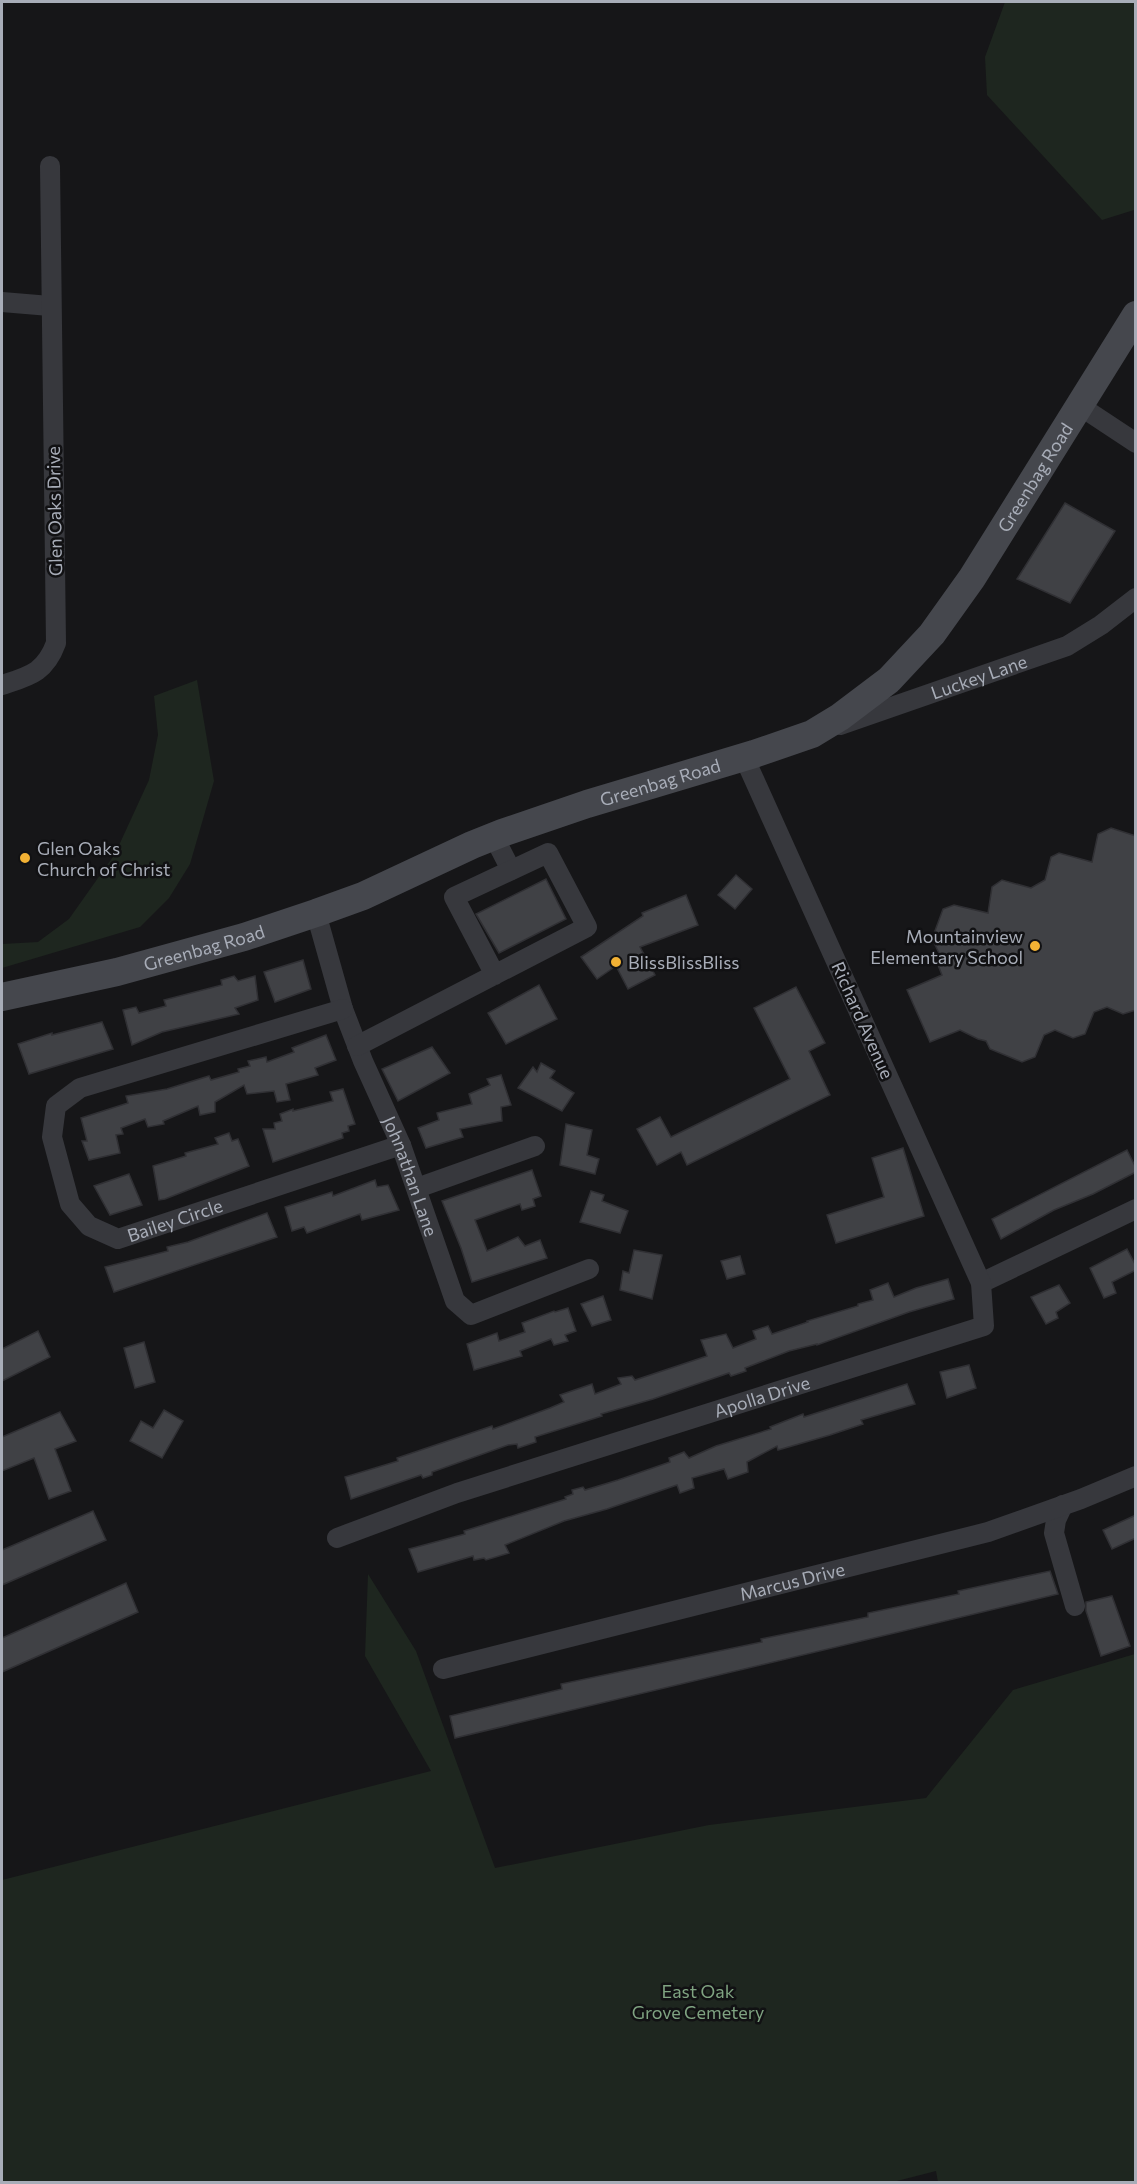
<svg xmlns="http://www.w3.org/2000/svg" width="1137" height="2184" font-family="Commissioner,sans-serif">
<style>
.green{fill:#1e261f}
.building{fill:#404145;stroke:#303034;stroke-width:1.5}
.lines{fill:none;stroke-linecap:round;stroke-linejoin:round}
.minor{stroke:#37383d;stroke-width:20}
.secondary{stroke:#45474d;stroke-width:28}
.poi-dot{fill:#f2b134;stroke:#111113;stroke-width:2}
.labels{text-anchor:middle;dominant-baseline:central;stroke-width:5;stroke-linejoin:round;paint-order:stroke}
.street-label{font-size:18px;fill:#a8adb8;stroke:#111113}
.poi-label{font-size:18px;fill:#a8adb8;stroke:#111113;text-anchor:start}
.park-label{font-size:18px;fill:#7fa381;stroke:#111113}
</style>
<rect width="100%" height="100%" fill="#161618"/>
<g class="green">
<path d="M 1005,2 L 1135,2 L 1134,210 L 1102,220 L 987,95 L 985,57 Z"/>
<path d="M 197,680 L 214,781 L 190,864 L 169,898 L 140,927 L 2,968 L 2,944 L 38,942 L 69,919 L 115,854 L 149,780 L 158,735 L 154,696 Z"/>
<path d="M 368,1574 L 416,1651 L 495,1868 L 709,1825 L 926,1798 L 1013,1690 L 1135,1654 L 1135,2182 L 938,2182 L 936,2171 L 893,2182 L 2,2182 L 2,1880 L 431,1771 L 365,1656 Z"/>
</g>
<g class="building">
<path d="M 1065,503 L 1115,531 L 1070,603 L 1017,579 Z"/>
<path d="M 1111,828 L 1136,836 L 1136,1010 L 1123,1014 L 1107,1007 L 1094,1012 L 1085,1034 L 1073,1038 L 1055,1030 L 1044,1035 L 1035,1057 L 1022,1062 L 990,1049 L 986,1041 L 978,1039 L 960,1030 L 930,1042 L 907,990 L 942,975 L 936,960 L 939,953 L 932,939 L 943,909 L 954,905 L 988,913 L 992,887 L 1002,880 L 1031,888 L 1045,880 L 1051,857 L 1059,853 L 1092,862 L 1098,834 Z"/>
<path d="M 736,875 L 752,889 L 735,909 L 718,895 Z"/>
<path d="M 546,879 L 566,919 L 499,953 L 476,914 Z"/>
<path d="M 686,895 L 698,925 L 640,947 L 655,975 L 628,989 L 616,966 L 597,979 L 581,957 L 643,916 L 642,913 Z"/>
<path d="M 303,960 L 311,989 L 275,1002 L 264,972 Z"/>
<path d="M 234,976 L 238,981 L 255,976 L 258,1000 L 235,1008 L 239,1014 L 162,1032 L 132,1045 L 123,1010 L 136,1007 L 139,1013 L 166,1006 L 164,1000 L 222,985 L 221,980 Z"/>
<path d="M 539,985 L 557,1019 L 506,1044 L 488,1013 Z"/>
<path d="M 796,987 L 825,1043 L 809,1051 L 830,1095 L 687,1165 L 681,1152 L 657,1165 L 637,1129 L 660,1117 L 671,1137 L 790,1079 L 754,1008 Z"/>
<path d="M 102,1022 L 113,1049 L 29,1074 L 18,1044 L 52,1033 L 52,1035 Z"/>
<path d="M 326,1035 L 336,1060 L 315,1068 L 318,1075 L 286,1084 L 290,1100 L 277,1102 L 274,1091 L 247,1094 L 244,1085 L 215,1102 L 215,1112 L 200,1115 L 198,1106 L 163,1121 L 164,1124 L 148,1127 L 145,1119 L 121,1128 L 123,1134 L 116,1135 L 120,1153 L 89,1160 L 82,1141 L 87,1141 L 81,1118 L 128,1103 L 126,1096 L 167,1089 L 209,1076 L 211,1080 L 239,1072 L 238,1069 L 250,1066 L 248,1061 L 266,1057 L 267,1062 L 294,1052 L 292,1048 Z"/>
<path d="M 432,1047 L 450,1073 L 398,1101 L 382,1069 Z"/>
<path d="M 541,1063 L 555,1071 L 550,1078 L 574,1093 L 562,1111 L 518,1088 L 533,1067 L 537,1072 Z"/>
<path d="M 501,1075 L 511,1105 L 501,1107 L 502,1121 L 460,1129 L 463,1137 L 426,1148 L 418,1128 L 439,1120 L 437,1113 L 472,1104 L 469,1094 L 490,1085 L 487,1079 Z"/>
<path d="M 343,1089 L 355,1124 L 348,1126 L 349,1131 L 342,1133 L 343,1138 L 273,1162 L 263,1129 L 275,1129 L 274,1123 L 282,1121 L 280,1114 L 293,1109 L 293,1111 L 333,1101 L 330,1092 Z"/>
<path d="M 566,1124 L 592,1130 L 587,1155 L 599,1159 L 595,1174 L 560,1165 Z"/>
<path d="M 229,1133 L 232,1141 L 238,1139 L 249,1166 L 165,1199 L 159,1200 L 153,1166 L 186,1156 L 185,1153 L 218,1144 L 215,1138 Z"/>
<path d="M 903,1148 L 924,1216 L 836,1243 L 827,1215 L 884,1197 L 872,1158 Z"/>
<path d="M 1127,1150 L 1136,1168 L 1136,1172 L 1093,1194 L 1054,1210 L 1001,1239 L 992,1219 Z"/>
<path d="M 532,1170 L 541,1196 L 533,1199 L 535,1206 L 522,1210 L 520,1204 L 475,1220 L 487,1251 L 518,1237 L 525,1246 L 540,1240 L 547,1258 L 472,1282 L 461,1248 L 442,1201 Z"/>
<path d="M 129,1174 L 142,1205 L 110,1215 L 94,1186 Z"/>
<path d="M 375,1180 L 377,1187 L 388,1185 L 399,1210 L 362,1220 L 360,1214 L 307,1233 L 304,1227 L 292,1231 L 285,1207 L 332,1192 L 333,1196 Z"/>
<path d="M 591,1191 L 604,1195 L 602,1201 L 628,1211 L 620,1233 L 580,1222 Z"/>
<path d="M 267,1213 L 277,1237 L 114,1292 L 105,1267 L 168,1251 L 167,1247 L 188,1242 Z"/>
<path d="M 1127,1249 L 1136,1266 L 1136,1270 L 1112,1282 L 1116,1293 L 1104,1298 L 1090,1268 Z"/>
<path d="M 634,1250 L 662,1255 L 652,1299 L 620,1290 L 623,1271 L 629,1273 Z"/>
<path d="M 740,1256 L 745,1274 L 727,1279 L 721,1261 Z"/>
<path d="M 948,1279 L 954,1299 L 909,1312 L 817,1345 L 817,1344 L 789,1351 L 745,1368 L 746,1371 L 731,1376 L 729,1373 L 653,1399 L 601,1414 L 602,1416 L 535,1437 L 536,1442 L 518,1448 L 517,1444 L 508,1445 L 432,1472 L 432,1475 L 423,1478 L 421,1475 L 351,1499 L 345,1477 L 398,1461 L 397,1458 L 492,1426 L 493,1429 L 550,1408 L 564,1402 L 560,1395 L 592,1384 L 595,1394 L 621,1384 L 618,1378 L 632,1376 L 635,1380 L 707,1356 L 701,1340 L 726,1334 L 733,1348 L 756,1339 L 753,1331 L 768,1326 L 772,1334 L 808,1322 L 807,1321 L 858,1306 L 858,1304 L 873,1300 L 870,1290 L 888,1283 L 894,1297 L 916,1288 Z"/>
<path d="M 1059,1285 L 1070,1303 L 1056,1312 L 1058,1318 L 1046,1324 L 1031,1297 Z"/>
<path d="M 603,1296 L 611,1320 L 592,1326 L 581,1304 Z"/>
<path d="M 568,1308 L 576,1331 L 565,1335 L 568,1341 L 554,1345 L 551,1339 L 520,1351 L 522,1356 L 474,1370 L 467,1344 L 497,1333 L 499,1341 L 525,1332 L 522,1323 L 554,1311 L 555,1312 Z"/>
<path d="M 38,1331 L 50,1357 L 2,1381 L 2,1349 Z"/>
<path d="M 144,1342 L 155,1382 L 135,1388 L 124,1348 Z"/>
<path d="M 969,1365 L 976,1388 L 947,1398 L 940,1372 Z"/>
<path d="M 907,1384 L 915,1404 L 861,1420 L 863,1424 L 830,1435 L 778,1450 L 777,1446 L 747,1462 L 748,1472 L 728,1479 L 724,1469 L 692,1478 L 694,1488 L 680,1493 L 677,1485 L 607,1509 L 564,1521 L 505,1545 L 509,1553 L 486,1560 L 484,1558 L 474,1560 L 473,1556 L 418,1572 L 409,1549 L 465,1534 L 464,1531 L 566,1499 L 565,1497 L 573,1494 L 572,1490 L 583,1487 L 585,1490 L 618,1480 L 670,1462 L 669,1458 L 684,1452 L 689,1458 L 716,1446 L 771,1429 L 770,1427 L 803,1414 L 804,1417 Z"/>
<path d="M 164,1410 L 183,1421 L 162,1458 L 130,1441 L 141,1421 L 153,1428 Z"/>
<path d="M 60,1412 L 76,1441 L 55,1449 L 71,1491 L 49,1499 L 34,1458 L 2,1471 L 2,1437 Z"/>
<path d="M 93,1511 L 106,1540 L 2,1585 L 2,1550 Z"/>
<path d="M 1136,1515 L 1136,1538 L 1112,1549 L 1103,1530 Z"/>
<path d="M 1050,1571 L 1058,1594 L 455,1738 L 450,1716 L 562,1689 L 561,1684 L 762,1642 L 761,1639 L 868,1617 L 868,1613 L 959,1594 L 958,1591 Z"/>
<path d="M 126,1583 L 138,1612 L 2,1672 L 2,1638 Z"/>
<path d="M 1112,1596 L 1130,1646 L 1101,1656 L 1086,1611 L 1086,1602 Z"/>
</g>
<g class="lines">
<g class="minor">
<path d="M 2,302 L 50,306"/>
<path d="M 1080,406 L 1136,443"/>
<path d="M 2,685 C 29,676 45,673 56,643 L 50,166"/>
<path id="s1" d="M 840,725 L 1067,646 L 1101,625 L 1136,598"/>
<path d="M 494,837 L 511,870"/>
<path id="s2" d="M 316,913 L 343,1009 L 363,1061 L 401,1145 L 455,1301 L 471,1315 L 589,1269"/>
<path id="s3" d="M 343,1009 L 80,1088 L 56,1106 L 52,1137 L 70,1204 L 89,1226 L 118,1239 L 401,1145"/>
<path d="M 357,1046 L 587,927 L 548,853 L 454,897 L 495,975"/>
<path d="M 417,1188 L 535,1146"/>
<path d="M 981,1283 L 1136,1209"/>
<path d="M 1063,1505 L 1056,1520 L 1054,1533 L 1075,1606"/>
<path id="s4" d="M 337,1538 L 457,1493 L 984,1326 L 981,1283 L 744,757"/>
<path id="s5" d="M 443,1669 L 988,1532 L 1081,1499 L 1136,1476"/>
</g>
<path class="secondary" id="s6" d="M 2,997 L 117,972 L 244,937 L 316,913 L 363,896 L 472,845 L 502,833 L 587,804 L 754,754 L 812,734 L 840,717 L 889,680 L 932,634 L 972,578 L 1136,315"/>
</g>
<g class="poi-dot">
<circle cx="25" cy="858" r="6"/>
<circle cx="1035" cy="946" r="6"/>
<circle cx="616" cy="962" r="6"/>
</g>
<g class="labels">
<g class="street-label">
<text stroke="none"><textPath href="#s6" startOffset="1198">Greenbag Road</textPath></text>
<text transform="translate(54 511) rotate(-91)">Glen Oaks Drive</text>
<text stroke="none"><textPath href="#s1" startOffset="147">Luckey Lane</textPath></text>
<text stroke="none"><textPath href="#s6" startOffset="694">Greenbag Road</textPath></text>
<text stroke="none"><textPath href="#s6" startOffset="208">Greenbag Road</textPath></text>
<text transform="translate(863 1020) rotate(66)">Richard Avenue</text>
<text stroke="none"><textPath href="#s2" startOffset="280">Johnathan Lane</textPath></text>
<text stroke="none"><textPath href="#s3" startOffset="526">Bailey Circle</textPath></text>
<text stroke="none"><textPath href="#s4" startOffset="448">Apolla Drive</textPath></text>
<text stroke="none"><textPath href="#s5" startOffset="360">Marcus Drive</textPath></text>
</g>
<g class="poi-label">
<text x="37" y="848">Glen Oaks<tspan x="37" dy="21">Church of Christ</tspan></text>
<text x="1023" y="936" text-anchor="end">Mountainview<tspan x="1023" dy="21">Elementary School</tspan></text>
<text x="628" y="962">BlissBlissBliss</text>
</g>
<g class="park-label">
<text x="698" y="1991">East Oak<tspan x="698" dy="21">Grove Cemetery</tspan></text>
</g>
</g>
<rect width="1137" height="2184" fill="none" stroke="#a8adb8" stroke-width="6"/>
</svg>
